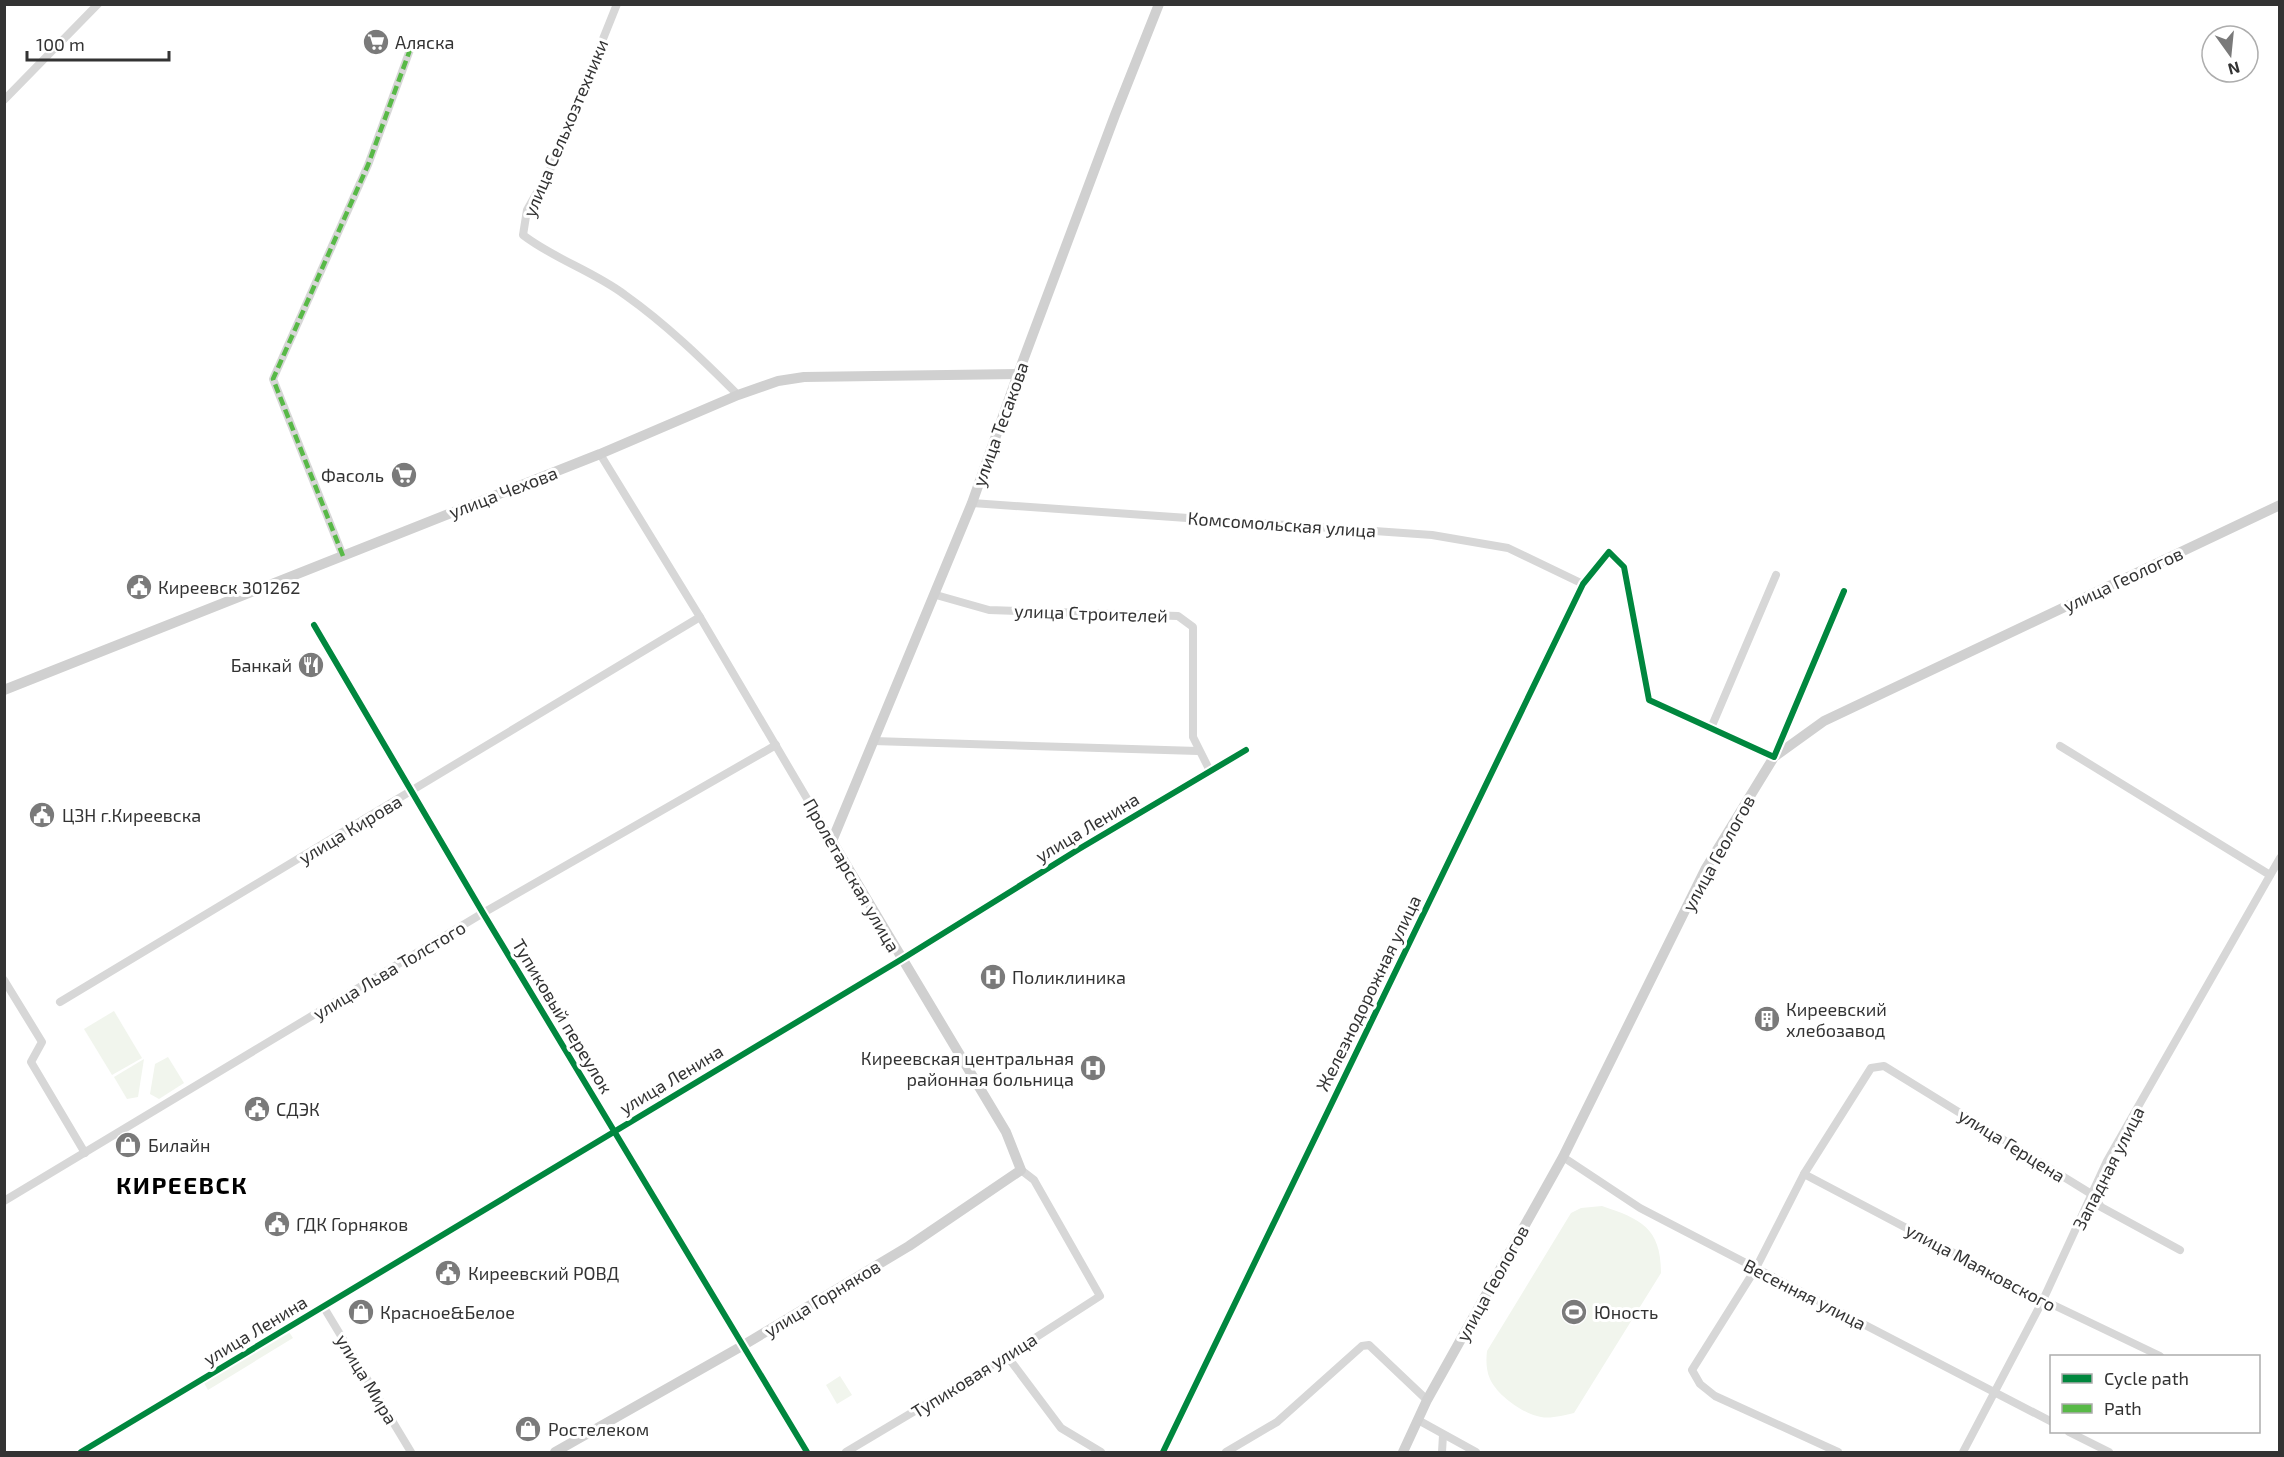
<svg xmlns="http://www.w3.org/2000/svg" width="2284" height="1457" font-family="'Exo 2',sans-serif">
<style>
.green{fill:#f1f5ed}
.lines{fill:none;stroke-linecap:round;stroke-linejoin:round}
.minor{stroke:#d7d7d7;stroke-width:8}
.secondary{stroke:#d0d0d0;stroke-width:10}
.quiet{stroke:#58b947;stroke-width:4.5;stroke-dasharray:9 4.5;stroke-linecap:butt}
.cycleway-casing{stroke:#fff;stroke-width:10}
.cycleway{stroke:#00873e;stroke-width:6}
.labels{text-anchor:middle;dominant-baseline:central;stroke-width:6;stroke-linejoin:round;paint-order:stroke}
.poi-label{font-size:18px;fill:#333;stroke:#fff;text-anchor:start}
.street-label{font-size:18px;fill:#333;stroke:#fff}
.district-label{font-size:24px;font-weight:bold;letter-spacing:1.5px;fill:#000;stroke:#fff}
</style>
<rect width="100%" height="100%" fill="#fff"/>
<g class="green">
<path d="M 114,1011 L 142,1058 L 112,1075 L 84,1029 Z"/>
<path d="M 168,1057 L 184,1083 L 159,1099 L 150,1094 L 155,1064 Z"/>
<path d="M 144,1059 L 138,1097 L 127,1099 L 114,1077 Z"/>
<path d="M 1602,1206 C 1641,1219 1661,1228 1661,1273 L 1574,1413 C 1564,1415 1551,1419 1541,1417 C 1523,1414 1497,1395 1490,1379 C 1486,1370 1486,1360 1487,1351 L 1571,1213 L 1581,1208 Z"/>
<path d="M 289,1332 L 293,1338 L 208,1390 L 204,1383 L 207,1381 Z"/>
<path d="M 840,1376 L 852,1395 L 837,1404 L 826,1385 Z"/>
</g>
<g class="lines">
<g class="minor">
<path d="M 617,4 L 552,166 L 527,210 L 523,235 C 554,259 593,271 625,295 C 666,324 703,360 738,395"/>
<path d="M 4,100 L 98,4"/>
<path d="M 600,454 L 700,617 L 832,841"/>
<path d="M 972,503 L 1432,535 L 1508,548 L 1583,584"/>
<path d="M 343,556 L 273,379 L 368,165 L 411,47"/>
<path d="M 936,595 L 989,610 L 1178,616 L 1193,627 L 1193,737 L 1210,771"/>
<path d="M 314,625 L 483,913 L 807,1452"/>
<path d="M 1711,728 L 1776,575"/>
<path d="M 873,741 L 1198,751"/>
<path d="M 2060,746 L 2270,875"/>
<path d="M 4,980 L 42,1042 L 31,1062 L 85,1153"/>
<path d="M 60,1002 L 700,617"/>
<path d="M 1563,1157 L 1640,1208 L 2052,1422"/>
<path d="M 1804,1174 L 2043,1300 L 2160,1356"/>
<path d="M 4,1201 L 483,913 L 776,745"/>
<path d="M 323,1306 L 411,1452"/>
<path d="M 1007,1356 L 1061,1428 L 1101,1452"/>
<path d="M 1418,1420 L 1476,1452"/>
<path d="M 2069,1432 L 2109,1452"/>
<path d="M 81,1452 L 902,959 L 1079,849 L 1246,750"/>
<path d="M 846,1452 L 1007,1356 L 1100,1296 L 1034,1180 L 1021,1170"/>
<path d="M 1163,1452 L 1583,584 L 1609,552 L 1624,567 L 1649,700 L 1774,757 L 1844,591"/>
<path d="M 1226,1452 L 1277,1422 L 1362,1346 L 1369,1345 L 1427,1400"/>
<path d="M 1442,1452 L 1443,1435"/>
<path d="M 1838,1452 L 1715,1396 L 1700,1384 L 1692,1370 L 1756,1268 L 1804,1174 L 1871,1068 L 1884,1066 L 2093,1195 L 2101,1207 L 2180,1250"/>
<path d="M 1963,1452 L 2043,1300 L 2107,1161 L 2280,858"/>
</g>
<g class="secondary">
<path d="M 4,690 L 600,454 L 738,395 L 778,381 L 804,377 L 1018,374"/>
<path d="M 555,1452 L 742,1346 L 909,1246 L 1021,1170 L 1006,1132 L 832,841 L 972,503 L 1018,374 L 1115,115 L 1159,4"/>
<path d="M 1403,1452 L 1427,1400 L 1563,1157 L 1706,868 L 1774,757 L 1824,721 L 2280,505"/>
</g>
<path class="quiet" d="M 343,556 L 273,379 L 368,165 L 411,47"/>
<g class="cycleway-casing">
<g id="cycleway">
<path d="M 314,625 L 483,913 L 807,1452"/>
<path d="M 81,1452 L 902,959 L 1079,849 L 1246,750"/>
<path d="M 1163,1452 L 1583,584 L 1609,552 L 1624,567 L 1649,700 L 1774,757 L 1844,591"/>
</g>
</g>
<use href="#cycleway" class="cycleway"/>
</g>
<defs>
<g id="supermarket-disc" transform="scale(1.35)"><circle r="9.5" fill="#7a7a7a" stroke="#fff"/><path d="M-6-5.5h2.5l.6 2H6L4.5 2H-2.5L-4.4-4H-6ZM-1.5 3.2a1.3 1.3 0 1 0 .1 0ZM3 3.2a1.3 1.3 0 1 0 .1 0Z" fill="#fff"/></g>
<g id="civic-disc" transform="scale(1.35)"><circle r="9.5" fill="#7a7a7a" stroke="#fff"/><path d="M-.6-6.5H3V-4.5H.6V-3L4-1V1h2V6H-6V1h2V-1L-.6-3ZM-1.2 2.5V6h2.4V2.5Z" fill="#fff"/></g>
<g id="restaurant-disc" transform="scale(1.35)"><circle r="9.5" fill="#7a7a7a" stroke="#fff"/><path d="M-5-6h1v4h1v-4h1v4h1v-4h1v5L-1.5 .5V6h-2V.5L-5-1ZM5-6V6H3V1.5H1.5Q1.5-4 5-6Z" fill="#fff"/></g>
<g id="hospital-disc" transform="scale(1.35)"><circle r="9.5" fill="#7a7a7a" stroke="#fff"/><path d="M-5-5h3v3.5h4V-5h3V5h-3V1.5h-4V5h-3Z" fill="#fff"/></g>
<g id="building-disc" transform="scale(1.35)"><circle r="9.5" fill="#7a7a7a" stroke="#fff"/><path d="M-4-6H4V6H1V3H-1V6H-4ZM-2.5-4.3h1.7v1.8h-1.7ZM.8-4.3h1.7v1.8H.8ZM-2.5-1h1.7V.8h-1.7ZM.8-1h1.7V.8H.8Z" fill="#fff"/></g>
<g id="shop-disc" transform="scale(1.35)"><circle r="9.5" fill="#7a7a7a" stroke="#fff"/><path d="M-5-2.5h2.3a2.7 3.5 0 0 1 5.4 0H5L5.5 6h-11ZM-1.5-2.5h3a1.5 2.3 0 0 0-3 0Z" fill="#fff"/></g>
<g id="stadium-disc" transform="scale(1.35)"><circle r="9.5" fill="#7a7a7a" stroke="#fff"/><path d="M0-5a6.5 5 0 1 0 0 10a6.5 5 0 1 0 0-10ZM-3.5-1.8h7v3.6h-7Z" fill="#fff"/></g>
</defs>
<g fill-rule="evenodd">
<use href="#supermarket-disc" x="376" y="42"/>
<use href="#supermarket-disc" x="404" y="475"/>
<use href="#civic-disc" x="139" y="587"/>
<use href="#restaurant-disc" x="311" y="665"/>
<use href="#civic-disc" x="42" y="815"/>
<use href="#hospital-disc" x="993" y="977"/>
<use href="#building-disc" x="1767" y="1019"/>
<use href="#hospital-disc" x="1093" y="1068"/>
<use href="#civic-disc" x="257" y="1109"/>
<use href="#shop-disc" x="128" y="1145"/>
<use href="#civic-disc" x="277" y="1224"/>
<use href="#civic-disc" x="448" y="1273"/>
<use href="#shop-disc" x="361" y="1312"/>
<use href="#stadium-disc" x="1574" y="1312"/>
<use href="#shop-disc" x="528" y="1429"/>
</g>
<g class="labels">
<g class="poi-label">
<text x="395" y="42">Аляска</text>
<text x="384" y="475" text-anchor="end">Фасоль</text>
<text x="158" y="587">Киреевск 301262</text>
<text x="292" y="665" text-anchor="end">Банкай</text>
<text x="62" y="815">ЦЗН г.Киреевска</text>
<text x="1012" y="977">Поликлиника</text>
<text x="1786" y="1009">Киреевский<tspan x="1786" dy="21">хлебозавод</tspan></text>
<text x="1074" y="1058" text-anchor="end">Киреевская центральная<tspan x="1074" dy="21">районная больница</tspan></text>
<text x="276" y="1109">СДЭК</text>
<text x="148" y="1145">Билайн</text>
<text x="296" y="1224">ГДК Горняков</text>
<text x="468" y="1273">Киреевский РОВД</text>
<text x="380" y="1312">Красное&amp;Белое</text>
<text x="1594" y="1312">Юность</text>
<text x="548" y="1429">Ростелеком</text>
</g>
<g class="street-label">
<text transform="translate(565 128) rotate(-67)">улица Сельхозтехники</text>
<text transform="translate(1000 424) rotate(-70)">улица Тесакова</text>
<text transform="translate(503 492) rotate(-21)">улица Чехова</text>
<text transform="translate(1282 524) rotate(4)">Комсомольская улица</text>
<text transform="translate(2123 579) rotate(-25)">улица Геологов</text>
<text transform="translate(1091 613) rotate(2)">улица Строителей</text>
<text transform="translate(1087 827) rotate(-31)">улица Ленина</text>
<text transform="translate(350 829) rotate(-31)">улица Кирова</text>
<text transform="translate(1718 853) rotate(-61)">улица Геологов</text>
<text transform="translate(852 875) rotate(60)">Пролетарская улица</text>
<text transform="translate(389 970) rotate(-31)">улица Льва Толстого</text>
<text transform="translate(1368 993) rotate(-64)">Железнодорожная улица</text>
<text transform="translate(563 1016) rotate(59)">Тупиковый переулок</text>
<text transform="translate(671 1079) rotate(-31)">улица Ленина</text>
<text transform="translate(2012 1145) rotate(32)">улица Герцена</text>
<text transform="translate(2108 1168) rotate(-63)">Западная улица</text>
<text transform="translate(1981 1267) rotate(28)">улица Маяковского</text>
<text transform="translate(1492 1283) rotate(-61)">улица Геологов</text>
<text transform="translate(1805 1294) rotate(27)">Весенняя улица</text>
<text transform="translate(822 1298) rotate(-31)">улица Горняков</text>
<text transform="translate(255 1330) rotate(-31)">улица Ленина</text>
<text transform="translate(974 1375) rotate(-32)">Тупиковая улица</text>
<text transform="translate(367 1379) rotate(59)">улица Мира</text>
</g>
<g class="district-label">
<text x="182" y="1184">КИРЕЕВСК</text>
</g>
</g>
<rect width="2284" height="1457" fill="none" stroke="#333333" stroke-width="12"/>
<rect x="2050" y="1355" width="210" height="78" fill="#ffffff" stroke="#adadad" stroke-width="1.5"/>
<rect x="2062" y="1374" width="30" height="9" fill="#00873e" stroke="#adadad" stroke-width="1.5"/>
<text x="2104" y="1385" font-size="18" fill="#333333">Cycle path</text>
<rect x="2062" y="1404" width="30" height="9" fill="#58b947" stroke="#adadad" stroke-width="1.5"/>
<text x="2104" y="1415" font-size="18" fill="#333333">Path</text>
<g transform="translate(2230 54) rotate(165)"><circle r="28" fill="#ffffff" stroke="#adadad" stroke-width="1.5"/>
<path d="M0-4.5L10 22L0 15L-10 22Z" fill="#7a7a7a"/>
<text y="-9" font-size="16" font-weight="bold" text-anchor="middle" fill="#333333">N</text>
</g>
<path d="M27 51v9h142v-9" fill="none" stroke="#333333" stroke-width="3"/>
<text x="36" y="51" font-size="18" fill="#333333" stroke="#ffffff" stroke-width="4.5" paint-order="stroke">100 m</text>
</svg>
